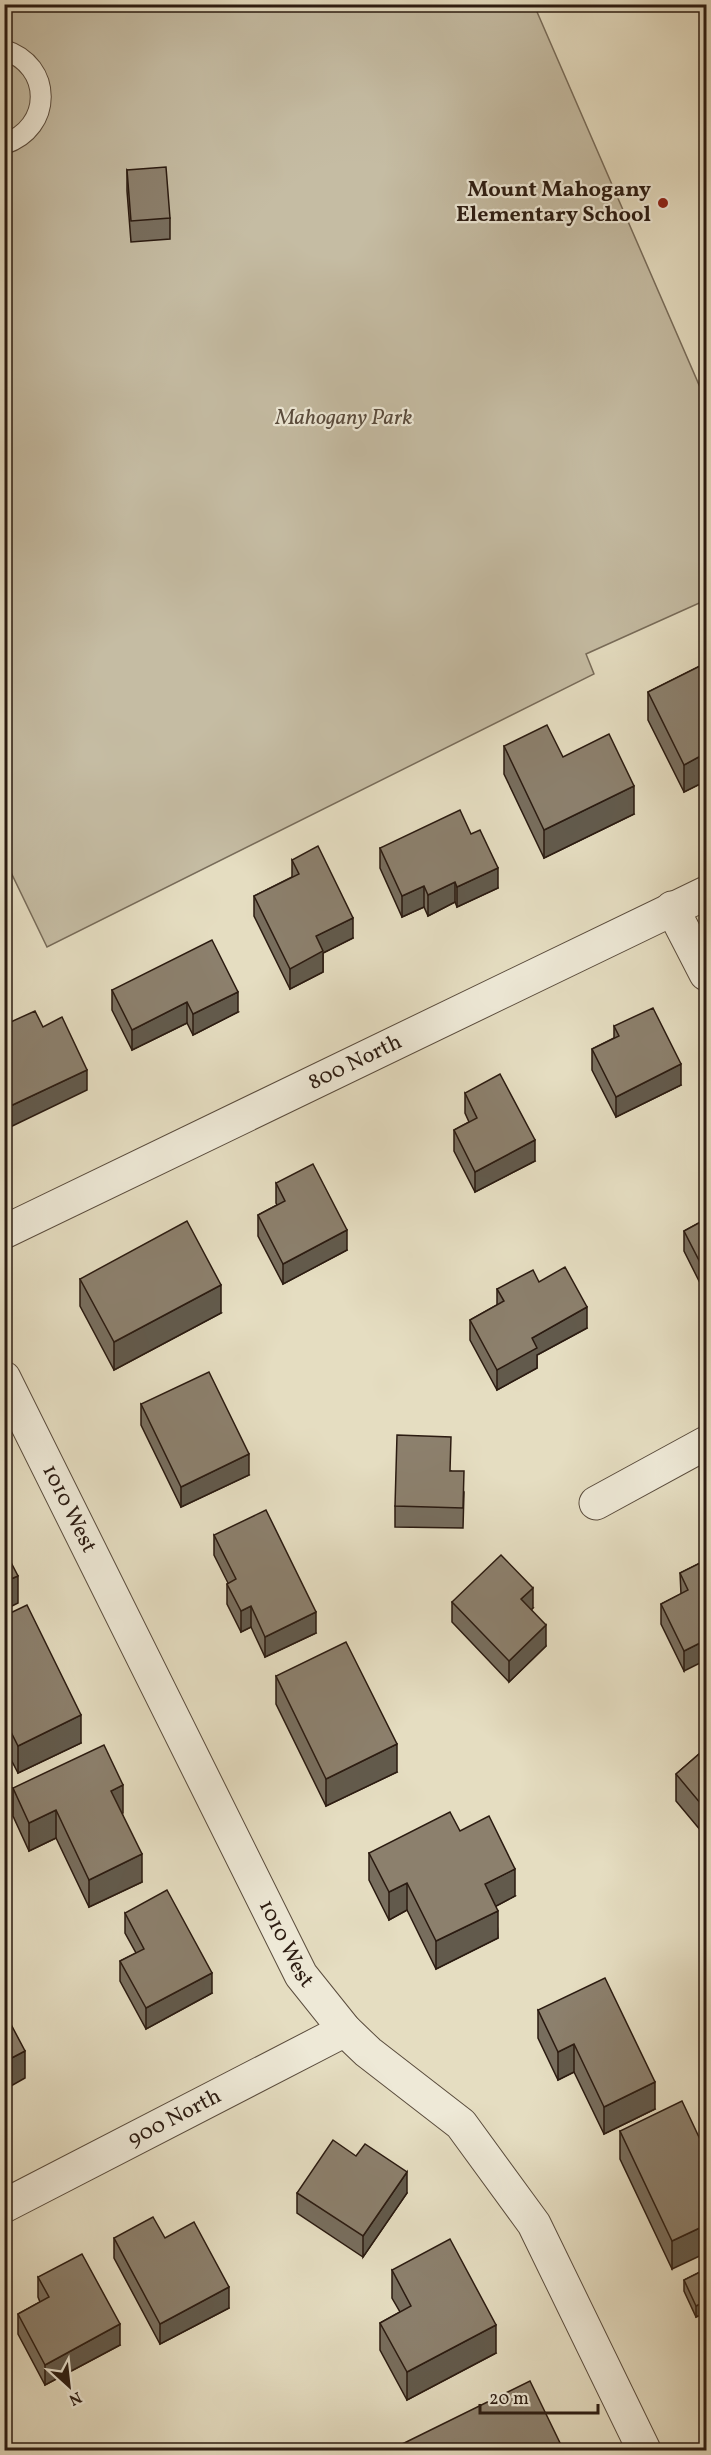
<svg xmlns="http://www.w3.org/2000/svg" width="711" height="2455" font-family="Vollkorn,serif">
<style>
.green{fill:#c5bca3;stroke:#786c5a;stroke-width:1.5}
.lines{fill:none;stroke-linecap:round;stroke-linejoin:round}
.service-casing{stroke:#5a4c3d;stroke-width:22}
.minor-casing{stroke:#5a4c3d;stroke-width:35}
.service{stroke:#eee9d7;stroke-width:20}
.minor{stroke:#eee9d7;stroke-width:33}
.wall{fill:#786e5e;stroke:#2b1b11;stroke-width:1.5}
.shaded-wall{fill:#625a4c;stroke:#2b1b11;stroke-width:1.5}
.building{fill:#8c806d;stroke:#2b1b11;stroke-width:1.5}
.poi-dot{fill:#8f2418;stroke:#eee9d7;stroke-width:2}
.labels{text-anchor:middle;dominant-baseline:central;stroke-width:4.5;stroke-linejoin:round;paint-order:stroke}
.poi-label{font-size:22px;font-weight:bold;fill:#2b1b11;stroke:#eee9d7;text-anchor:end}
.park-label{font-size:22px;font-style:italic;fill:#594b3d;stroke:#eee9d7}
.street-label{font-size:22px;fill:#2b1b11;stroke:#eee9d7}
</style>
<rect width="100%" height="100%" fill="#e5ddc1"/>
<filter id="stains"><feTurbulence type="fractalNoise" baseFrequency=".00333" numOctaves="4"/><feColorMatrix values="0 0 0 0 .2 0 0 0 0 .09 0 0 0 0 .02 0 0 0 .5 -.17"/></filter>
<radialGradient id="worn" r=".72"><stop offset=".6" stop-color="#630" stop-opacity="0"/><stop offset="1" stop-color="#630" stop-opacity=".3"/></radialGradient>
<path class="green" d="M 5,5 L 534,5 L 706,401 L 706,600 L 586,654 L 594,674 L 47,947 L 5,860 Z"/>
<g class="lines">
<g class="service-casing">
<path id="service" d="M 4,50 C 53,65 53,128 4,144"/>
</g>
<g class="minor-casing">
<g id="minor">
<path d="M 672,908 L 706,974"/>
<path id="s1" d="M 4,1232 L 706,893"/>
<path id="s2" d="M 4,1378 L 301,1975 L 345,2030 L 368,2052 L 461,2124 L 534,2224 L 644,2450"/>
<path d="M 596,1503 L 706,1443"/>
<path id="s3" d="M 4,2206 L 345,2030"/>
</g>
</g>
<use href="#service" class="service"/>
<use href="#minor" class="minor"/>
</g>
<g class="wall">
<path d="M 127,170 L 170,218 L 170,239 L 131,242 L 127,191 Z"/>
<path d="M 706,663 L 706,781 L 684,792 L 648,720 L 648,692 Z"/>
<path d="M 504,746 L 563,757 L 634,814 L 544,858 L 504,774 Z"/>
<path d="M 471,834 L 498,888 L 457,907 L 455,902 L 428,916 L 424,907 L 402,917 L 380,868 L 380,848 Z"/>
<path d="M 292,860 L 353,938 L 323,953 L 323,972 L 290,989 L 254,916 L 254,896 L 292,877 Z"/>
<path d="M 112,990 L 238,1012 L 193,1035 L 187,1023 L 132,1050 L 112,1010 Z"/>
<path d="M 614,1026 L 681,1085 L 616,1117 L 592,1070 L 592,1049 L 614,1038 Z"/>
<path d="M 465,1093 L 535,1161 L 475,1192 L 454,1151 L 454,1130 L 469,1122 L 465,1113 Z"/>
<path d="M 276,1183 L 347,1250 L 283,1284 L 258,1236 L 258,1215 L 277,1205 L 276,1203 Z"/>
<path d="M 706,1219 L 706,1295 L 684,1251 L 684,1231 Z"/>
<path d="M 80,1279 L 221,1313 L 114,1370 L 80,1306 Z"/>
<path d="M 539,1282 L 587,1328 L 537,1355 L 537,1368 L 497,1390 L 470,1340 L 470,1320 L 497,1305 L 497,1289 Z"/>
<path d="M 141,1404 L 249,1475 L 181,1507 L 141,1425 Z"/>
<path d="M 451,1471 L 464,1492 L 463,1528 L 395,1527 L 395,1506 Z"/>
<path d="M 214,1535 L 316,1633 L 265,1657 L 251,1627 L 241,1632 L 227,1604 L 227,1584 L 228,1583 L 214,1555 Z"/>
<path d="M 706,1560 L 684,1671 L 661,1624 L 661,1604 L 681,1594 L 680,1573 Z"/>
<path d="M 452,1602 L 533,1608 L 531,1610 L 546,1646 L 509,1682 L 452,1622 Z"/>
<path d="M 4,1616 L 81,1743 L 18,1773 L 4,1746 Z"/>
<path d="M 276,1676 L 397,1772 L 326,1806 L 276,1704 Z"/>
<path d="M 706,1748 L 706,1837 L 676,1801 L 676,1774 Z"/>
<path d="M 13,1788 L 123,1813 L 122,1813 L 142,1882 L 89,1907 L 56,1838 L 29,1851 L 13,1816 Z"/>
<path d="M 369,1853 L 515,1896 L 496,1906 L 498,1938 L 436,1969 L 407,1910 L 389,1920 L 369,1880 Z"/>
<path d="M 125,1913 L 212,1993 L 146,2029 L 120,1981 L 120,1961 L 136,1953 L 125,1933 Z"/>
<path d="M 538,2010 L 655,2109 L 604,2134 L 574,2072 L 558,2080 L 538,2038 Z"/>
<path d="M 620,2131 L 706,2152 L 672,2269 L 620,2159 Z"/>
<path d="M 356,2156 L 407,2193 L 363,2257 L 297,2213 L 297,2193 Z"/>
<path d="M 114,2238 L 165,2238 L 229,2308 L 160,2344 L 114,2258 Z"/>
<path d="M 706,2269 L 706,2341 L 706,2313 L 696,2317 L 684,2291 L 684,2280 Z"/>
<path d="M 392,2270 L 496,2353 L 407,2400 L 380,2350 L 380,2323 L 400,2312 L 392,2298 Z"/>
<path d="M 38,2277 L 120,2345 L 45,2385 L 18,2334 L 18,2314 L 40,2302 L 38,2297 Z"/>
</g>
<g class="shaded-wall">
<path d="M 706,753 L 706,781 L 684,792 L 684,765 Z"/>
<path d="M 634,786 L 634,814 L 544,858 L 544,830 Z"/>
<path d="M 498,868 L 498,888 L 457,907 L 457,887 Z"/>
<path d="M 455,882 L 455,902 L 428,916 L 428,895 Z"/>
<path d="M 424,886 L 424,907 L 402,917 L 402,896 Z"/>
<path d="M 353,918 L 353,938 L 323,953 L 323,972 L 290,989 L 290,969 L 316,936 Z"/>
<path d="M 238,992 L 238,1012 L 193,1035 L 193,1014 Z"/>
<path d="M 187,1002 L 187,1023 L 132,1050 L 132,1030 Z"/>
<path d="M 681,1064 L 681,1085 L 616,1117 L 616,1097 Z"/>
<path d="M 87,1070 L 87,1090 L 4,1130 L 4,1109 Z"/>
<path d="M 535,1140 L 535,1161 L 475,1192 L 475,1172 Z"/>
<path d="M 347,1230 L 347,1250 L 283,1284 L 283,1264 Z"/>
<path d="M 221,1285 L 221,1313 L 114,1370 L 114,1342 Z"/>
<path d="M 587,1307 L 587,1328 L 537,1355 L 537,1368 L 497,1390 L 497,1370 L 532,1338 Z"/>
<path d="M 249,1454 L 249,1475 L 181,1507 L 181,1487 Z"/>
<path d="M 18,1576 L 18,1603 L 4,1610 L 4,1582 Z"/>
<path d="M 533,1588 L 533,1608 L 521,1620 L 521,1599 Z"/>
<path d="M 251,1606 L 251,1627 L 241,1632 L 241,1611 Z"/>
<path d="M 316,1612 L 316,1633 L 265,1657 L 265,1637 Z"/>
<path d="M 546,1625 L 546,1646 L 509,1682 L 509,1661 Z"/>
<path d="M 706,1640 L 706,1660 L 684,1671 L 684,1651 Z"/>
<path d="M 81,1715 L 81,1743 L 18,1773 L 18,1746 Z"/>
<path d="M 397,1744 L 397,1772 L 326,1806 L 326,1779 Z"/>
<path d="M 123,1785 L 123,1813 L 111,1819 L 111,1791 Z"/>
<path d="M 56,1810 L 56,1838 L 29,1851 L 29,1823 Z"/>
<path d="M 142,1854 L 142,1882 L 89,1907 L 89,1880 Z"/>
<path d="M 515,1869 L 515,1896 L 485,1912 L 485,1884 Z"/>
<path d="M 407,1883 L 407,1910 L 389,1920 L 389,1892 Z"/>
<path d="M 498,1911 L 498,1938 L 436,1969 L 436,1941 Z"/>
<path d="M 212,1973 L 212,1993 L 146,2029 L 146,2008 Z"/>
<path d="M 574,2044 L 574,2072 L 558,2080 L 558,2052 Z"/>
<path d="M 25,2051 L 25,2078 L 4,2090 L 4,2062 Z"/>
<path d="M 655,2082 L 655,2109 L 604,2134 L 604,2107 Z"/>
<path d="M 407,2172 L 407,2193 L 363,2257 L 363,2236 Z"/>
<path d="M 706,2225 L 706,2253 L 672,2269 L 672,2241 Z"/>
<path d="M 229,2287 L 229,2308 L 160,2344 L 160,2324 Z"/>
<path d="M 706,2301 L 706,2312 L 696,2317 L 696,2306 Z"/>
<path d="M 120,2324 L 120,2345 L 45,2385 L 45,2365 Z"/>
<path d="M 496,2325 L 496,2353 L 407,2400 L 407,2372 Z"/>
<path d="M 561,2445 L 561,2451 L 549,2451 Z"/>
</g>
<g class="building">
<path d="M 166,167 L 170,218 L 131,221 L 127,170 Z"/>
<path d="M 706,663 L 706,753 L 684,765 L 648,692 Z"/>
<path d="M 547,725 L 563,757 L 609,734 L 634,786 L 544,830 L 504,746 Z"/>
<path d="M 460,810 L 471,834 L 480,830 L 498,868 L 457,887 L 455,882 L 428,895 L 424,886 L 402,896 L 380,848 Z"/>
<path d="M 318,846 L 353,918 L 316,936 L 323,951 L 290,969 L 254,896 L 299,874 L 292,860 Z"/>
<path d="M 212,940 L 238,992 L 193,1014 L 187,1002 L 132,1030 L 112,990 Z"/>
<path d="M 653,1008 L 681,1064 L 616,1097 L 592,1049 L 619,1036 L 614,1026 Z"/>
<path d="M 35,1011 L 43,1027 L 62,1017 L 87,1070 L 4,1109 L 4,1025 Z"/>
<path d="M 500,1074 L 535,1140 L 475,1172 L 454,1130 L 477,1118 L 465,1093 Z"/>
<path d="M 313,1164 L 347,1230 L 283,1264 L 258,1215 L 285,1201 L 276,1183 Z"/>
<path d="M 706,1219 L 706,1274 L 684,1231 Z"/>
<path d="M 187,1221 L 221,1285 L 114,1342 L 80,1279 Z"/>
<path d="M 565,1267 L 587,1307 L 532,1338 L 537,1348 L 497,1370 L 470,1320 L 504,1301 L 497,1289 L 533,1270 L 539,1282 Z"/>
<path d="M 209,1372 L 249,1454 L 181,1487 L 141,1404 Z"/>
<path d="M 397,1435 L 451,1437 L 450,1471 L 464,1471 L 463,1508 L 395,1506 Z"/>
<path d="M 266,1510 L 316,1612 L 265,1637 L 251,1606 L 241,1611 L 227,1584 L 236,1579 L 214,1535 Z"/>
<path d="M 4,1549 L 18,1576 L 4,1582 Z"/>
<path d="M 501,1555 L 533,1588 L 521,1599 L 546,1625 L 509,1661 L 452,1602 Z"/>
<path d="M 706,1560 L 706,1640 L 684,1651 L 661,1604 L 688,1590 L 680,1573 Z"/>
<path d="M 27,1605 L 81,1715 L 18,1746 L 4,1718 L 4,1616 Z"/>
<path d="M 346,1642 L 397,1744 L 326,1779 L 276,1676 Z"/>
<path d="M 104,1745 L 123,1785 L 111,1791 L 142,1854 L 89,1880 L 56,1810 L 29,1823 L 13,1788 Z"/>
<path d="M 706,1748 L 706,1810 L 676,1774 Z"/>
<path d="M 450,1812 L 460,1831 L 489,1816 L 515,1869 L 485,1884 L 498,1911 L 436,1941 L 407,1883 L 389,1892 L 369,1853 Z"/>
<path d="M 167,1890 L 212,1973 L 146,2008 L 120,1961 L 144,1949 L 125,1913 Z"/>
<path d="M 605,1978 L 655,2082 L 604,2107 L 574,2044 L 558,2052 L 538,2010 Z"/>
<path d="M 4,2011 L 25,2051 L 4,2062 Z"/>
<path d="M 682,2101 L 706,2152 L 706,2225 L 672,2241 L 620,2131 Z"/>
<path d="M 333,2140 L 356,2156 L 365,2144 L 407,2172 L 363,2236 L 297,2193 Z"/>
<path d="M 153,2217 L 165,2238 L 194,2222 L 229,2287 L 160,2324 L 114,2238 Z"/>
<path d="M 450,2239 L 496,2325 L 407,2372 L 380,2323 L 411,2306 L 392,2270 Z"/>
<path d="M 82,2254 L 120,2324 L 45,2365 L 18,2314 L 49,2297 L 38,2277 Z"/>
<path d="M 706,2269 L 706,2301 L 696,2306 L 684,2280 Z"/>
<path d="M 530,2381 L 561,2445 L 549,2451 L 388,2451 Z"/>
</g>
<circle class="poi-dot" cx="663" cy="203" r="6"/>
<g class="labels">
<g class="poi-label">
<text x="651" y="190">Mount Mahogany<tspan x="651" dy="25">Elementary School</tspan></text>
</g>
<g class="park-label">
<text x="344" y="418">Mahogany Park</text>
</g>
<g class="street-label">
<text stroke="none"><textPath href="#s1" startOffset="390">800 North</textPath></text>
<text stroke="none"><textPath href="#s2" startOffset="146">1010 West</textPath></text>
<text stroke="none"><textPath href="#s2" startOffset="632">1010 West</textPath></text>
<text stroke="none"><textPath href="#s3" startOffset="192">900 North</textPath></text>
</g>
</g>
<rect width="711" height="2455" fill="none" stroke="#e5ddc1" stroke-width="24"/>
<rect x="6" y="6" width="699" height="2443" fill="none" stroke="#2b1b11" stroke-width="3"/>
<rect x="12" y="12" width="687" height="2431" fill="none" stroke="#2b1b11" stroke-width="1.5"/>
<g transform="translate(69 2386) rotate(153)" stroke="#eee9d7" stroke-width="4.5" paint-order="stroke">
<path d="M0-4.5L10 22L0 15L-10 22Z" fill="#2b1b11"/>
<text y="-9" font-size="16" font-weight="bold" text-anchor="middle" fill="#2b1b11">N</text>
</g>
<path d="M480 2404v9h118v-9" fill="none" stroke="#2b1b11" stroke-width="3"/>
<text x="489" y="2404" font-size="18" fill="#2b1b11" stroke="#eee9d7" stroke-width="4.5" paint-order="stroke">20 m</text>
<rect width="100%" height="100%" filter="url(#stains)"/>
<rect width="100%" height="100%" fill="url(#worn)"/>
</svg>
